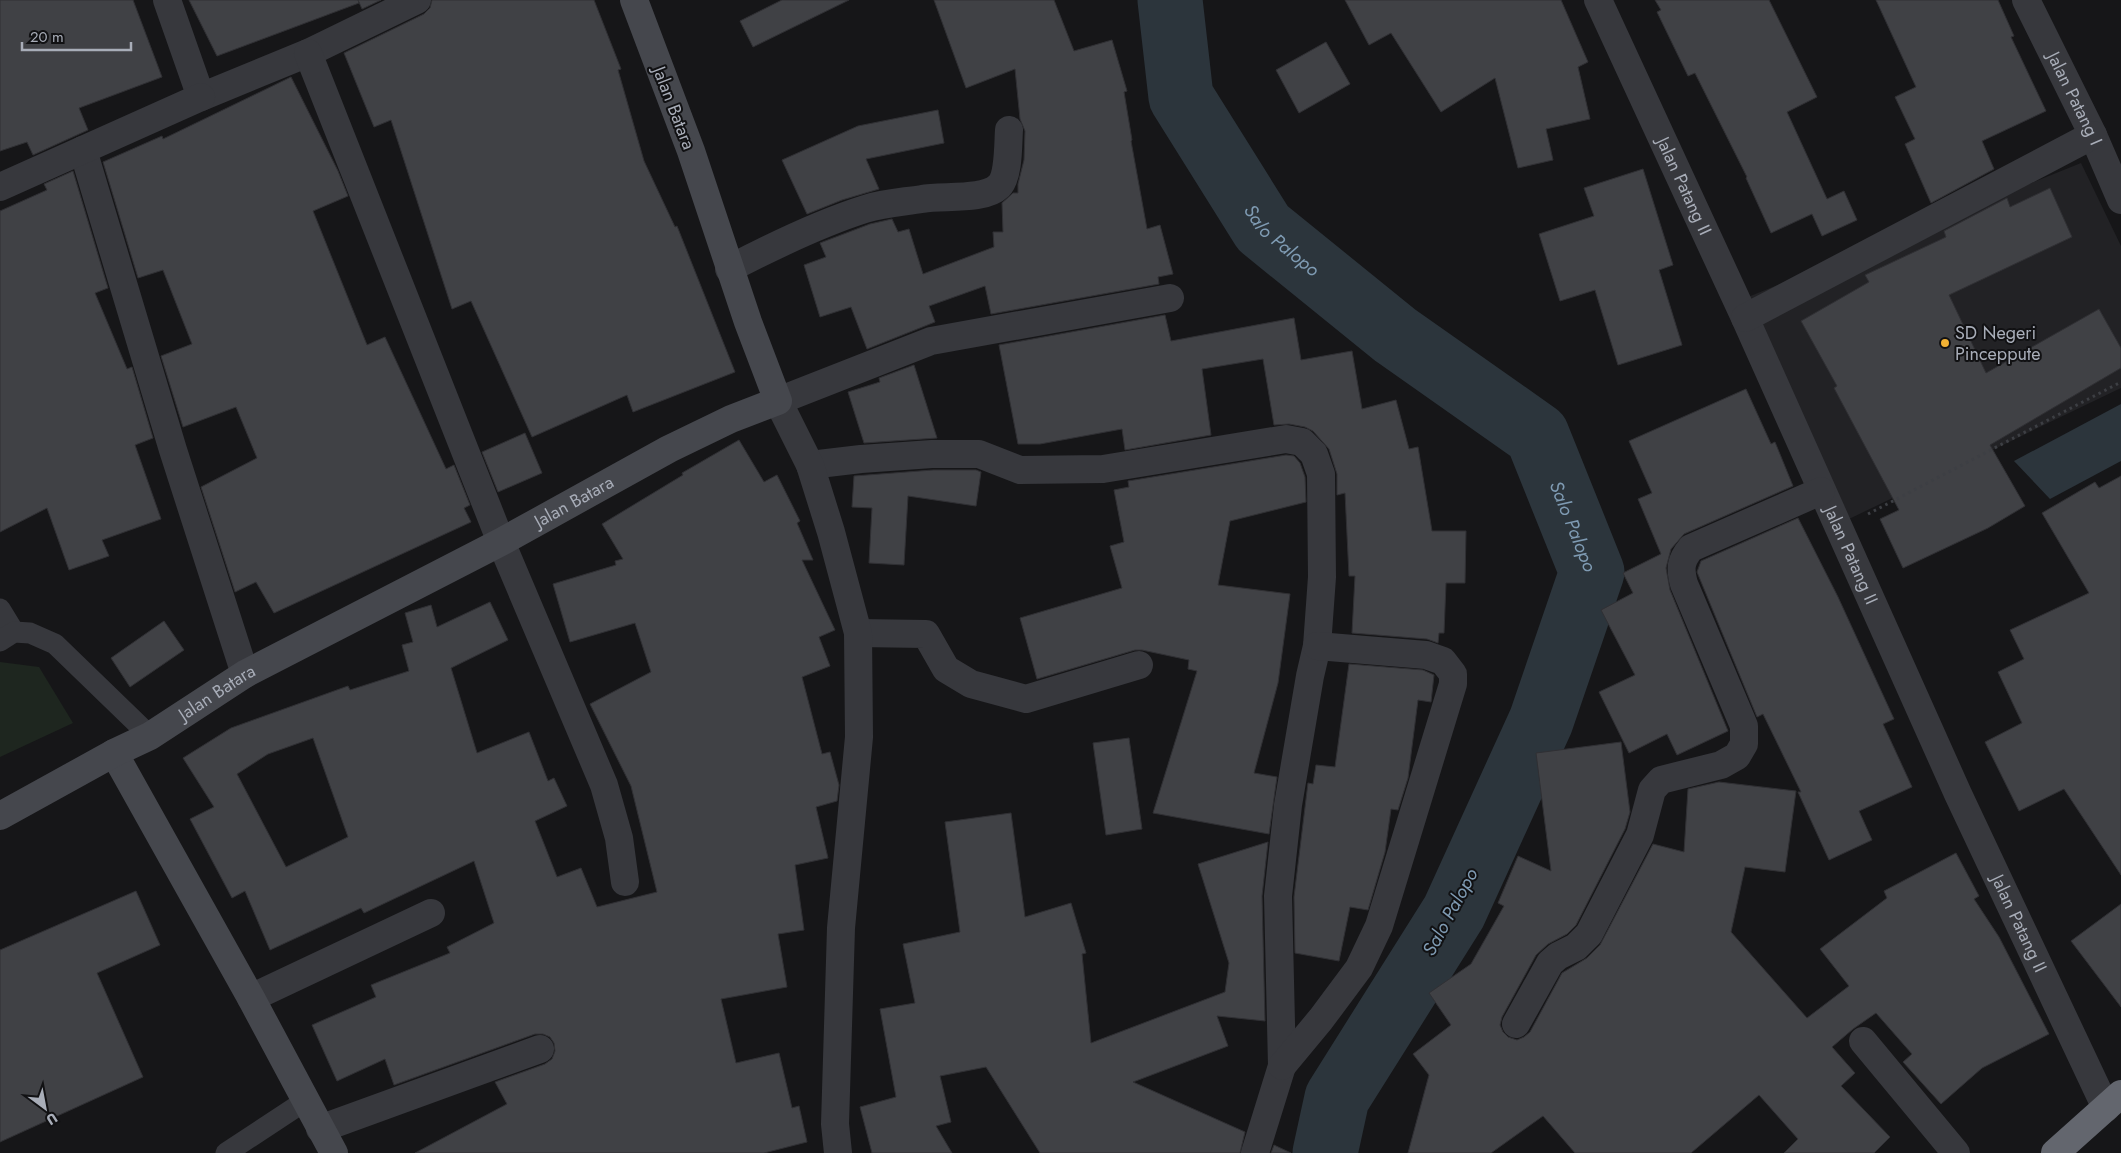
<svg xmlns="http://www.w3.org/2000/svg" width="2121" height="1153" font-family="Jost,sans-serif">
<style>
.built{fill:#222225}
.green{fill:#1e261f}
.water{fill:#2c353c}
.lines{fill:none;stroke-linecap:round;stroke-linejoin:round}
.river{stroke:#2c353c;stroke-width:65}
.building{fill:#404145;stroke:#303034;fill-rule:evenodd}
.path{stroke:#3d3f44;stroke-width:3;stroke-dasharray:2.5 4;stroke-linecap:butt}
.lane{stroke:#37383d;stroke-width:21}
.street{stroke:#37383d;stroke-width:28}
.secondary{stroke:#45474d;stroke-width:28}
.highway{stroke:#63666e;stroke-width:28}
.poi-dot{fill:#f2b134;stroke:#111113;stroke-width:2}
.labels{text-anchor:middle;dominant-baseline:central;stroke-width:4;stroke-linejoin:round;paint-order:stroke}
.street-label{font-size:18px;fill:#a8adb8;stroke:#111113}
.poi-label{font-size:18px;fill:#a8adb8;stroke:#111113;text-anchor:start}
.water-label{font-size:19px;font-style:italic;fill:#7f9bb3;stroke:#111113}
</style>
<rect width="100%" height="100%" fill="#161618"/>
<path class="built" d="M 2081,163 L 2121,246 L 2121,388 L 1849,519 L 1748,297 Z"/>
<path class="green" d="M 0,662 L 39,667 L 73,723 L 0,757 Z"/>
<path class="water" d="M 2121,404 L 2121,461 L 2050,499 L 2014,461 Z"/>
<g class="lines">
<path class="river" id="s1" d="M 1170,0 L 1181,97 L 1263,228 L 1395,335 L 1537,435 L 1592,572 L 1541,721 L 1454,912 L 1337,1098 L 1325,1153"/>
</g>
<g class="building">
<path d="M 0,0 L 133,0 L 162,77 L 79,108 L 88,130 L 33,155 L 27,142 L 0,151 Z"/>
<path d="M 189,0 L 381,0 L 362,9 L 358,0 L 359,3 L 217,56 Z"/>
<path d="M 432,0 L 594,0 L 621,69 L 618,70 L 644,161 L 675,227 L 677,226 L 735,372 L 633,412 L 627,395 L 532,437 L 471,301 L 452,309 L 391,120 L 374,127 L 344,53 L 424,14 L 430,8 Z"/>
<path d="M 782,0 L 849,0 L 753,47 L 740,21 Z"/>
<path d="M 934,0 L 1054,0 L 1074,51 L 1112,40 L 1127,91 L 1124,92 L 1132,140 L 1131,141 L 1147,229 L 1160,225 L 1173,274 L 1158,277 L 1159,284 L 991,314 L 985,286 L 929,306 L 935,322 L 867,349 L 851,307 L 820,317 L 804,265 L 826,257 L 820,243 L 870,224 L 892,219 L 898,232 L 909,229 L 923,274 L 994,247 L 993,232 L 1003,232 L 1002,203 L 1013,193 L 1018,193 L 1018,184 L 1024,160 L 1025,131 L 1020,119 L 1015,69 L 966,88 Z"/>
<path d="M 1345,0 L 1561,0 L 1588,62 L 1578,67 L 1590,119 L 1546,129 L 1553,160 L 1518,168 L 1495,78 L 1441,112 L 1391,33 L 1369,45 Z"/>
<path d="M 1655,0 L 1769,0 L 1817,97 L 1787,112 L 1827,199 L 1844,191 L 1857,220 L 1822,236 L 1812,214 L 1771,233 L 1746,178 L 1747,177 L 1695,73 L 1688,76 L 1657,12 L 1661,10 Z"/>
<path d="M 1876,0 L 1998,0 L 2014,36 L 2011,37 L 2046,111 L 1982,141 L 1994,169 L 1931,203 L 1905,144 L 1915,139 L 1895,97 L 1916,87 Z"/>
<path d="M 1326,42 L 1350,84 L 1299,113 L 1276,70 Z"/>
<path d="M 291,77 L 338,171 L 348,196 L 313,211 L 367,345 L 385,337 L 446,469 L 454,465 L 470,505 L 464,508 L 471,522 L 274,613 L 256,582 L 235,592 L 201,487 L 257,458 L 236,407 L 183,427 L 161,356 L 192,344 L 163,270 L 138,278 L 103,162 L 162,136 L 163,139 Z"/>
<path d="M 938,110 L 944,143 L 866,159 L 879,189 L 842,200 L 807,214 L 782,160 L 858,126 Z"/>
<path d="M 1643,169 L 1673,265 L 1659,270 L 1682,345 L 1618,365 L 1595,290 L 1560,301 L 1539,234 L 1594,216 L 1584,188 Z"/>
<path d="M 73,171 L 108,288 L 95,293 L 127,369 L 132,367 L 153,438 L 135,445 L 161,519 L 102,540 L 109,556 L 69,570 L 47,508 L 0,532 L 0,211 L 47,190 L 44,184 Z"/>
<path d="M 2050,188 L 2072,237 L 1949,295 L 1986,373 L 2099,309 L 2121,348 L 2121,368 L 1990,445 L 2025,506 L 1988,528 L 1903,568 L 1880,519 L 1899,510 L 1834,388 L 1837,386 L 1801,321 L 1869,282 L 1865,275 L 1946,237 L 1944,231 L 2007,198 L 2010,207 Z"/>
<path d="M 1165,315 L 1171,341 L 1294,318 L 1301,360 L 1352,351 L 1362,409 L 1396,400 L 1409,449 L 1418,447 L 1432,531 L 1466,531 L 1465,583 L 1446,583 L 1444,633 L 1439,633 L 1438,643 L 1427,639 L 1352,633 L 1355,576 L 1349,576 L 1345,493 L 1337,495 L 1337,474 L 1329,449 L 1313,431 L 1305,427 L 1289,424 L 1274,425 L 1263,359 L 1202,369 L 1211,435 L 1125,450 L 1122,429 L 1040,444 L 1018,444 L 999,345 Z"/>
<path d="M 914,365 L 937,438 L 864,443 L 848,392 L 880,382 L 879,378 Z"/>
<path d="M 1746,389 L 1771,444 L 1775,442 L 1793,486 L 1684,534 L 1671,549 L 1666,568 L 1670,590 L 1728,731 L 1677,755 L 1667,734 L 1629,753 L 1599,692 L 1635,675 L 1601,610 L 1633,593 L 1623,573 L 1661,554 L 1638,499 L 1652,493 L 1629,441 Z"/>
<path d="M 525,433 L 542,473 L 498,492 L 482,452 Z"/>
<path d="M 739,440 L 764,482 L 777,475 L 800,521 L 797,523 L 813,560 L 802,560 L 835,630 L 819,637 L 830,666 L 802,677 L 822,754 L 830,752 L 839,785 L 837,801 L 816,807 L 828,858 L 795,865 L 804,930 L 778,934 L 787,987 L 721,999 L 736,1063 L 779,1053 L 792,1108 L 799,1106 L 807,1142 L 764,1153 L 415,1153 L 507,1104 L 495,1082 L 545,1064 L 552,1059 L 555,1051 L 554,1043 L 550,1037 L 543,1034 L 535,1034 L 394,1085 L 385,1059 L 337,1081 L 312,1025 L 376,997 L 371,985 L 450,953 L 447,947 L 494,923 L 474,861 L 364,913 L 361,908 L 270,950 L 245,891 L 232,898 L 190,819 L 214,807 L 183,758 L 231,728 L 348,686 L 350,690 L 409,671 L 402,645 L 413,642 L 405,613 L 431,605 L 437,627 L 490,602 L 508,640 L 451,668 L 477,753 L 529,732 L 548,781 L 554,778 L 567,806 L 535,821 L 557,877 L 581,868 L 597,907 L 657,892 L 631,786 L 590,704 L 651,672 L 635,623 L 570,642 L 553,584 L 616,565 L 615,561 L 623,559 L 602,524 L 683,475 L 682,473 ZM 313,738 L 348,837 L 286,867 L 237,774 L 268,754 Z"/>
<path d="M 1286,455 L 1294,456 L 1300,463 L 1305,477 L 1306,502 L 1230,521 L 1218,585 L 1290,594 L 1278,683 L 1254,773 L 1277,777 L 1269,834 L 1153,813 L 1197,671 L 1188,669 L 1189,660 L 1142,650 L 1135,650 L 1037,679 L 1020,618 L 1122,588 L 1110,546 L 1124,542 L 1114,490 L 1129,487 L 1128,481 Z"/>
<path d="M 933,470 L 976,470 L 981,472 L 976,506 L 908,496 L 904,565 L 869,563 L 872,508 L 852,507 L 854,476 Z"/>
<path d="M 2121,476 L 2121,875 L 2064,789 L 2019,811 L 1985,742 L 2022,723 L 1998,672 L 2024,659 L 2010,630 L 2089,593 L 2042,513 L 2095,482 L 2099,488 Z"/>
<path d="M 1798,518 L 1838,597 L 1894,719 L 1883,724 L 1912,787 L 1859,811 L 1872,840 L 1829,860 L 1798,792 L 1801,792 L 1763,714 L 1757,717 L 1697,572 L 1701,561 Z"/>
<path d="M 164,621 L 184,650 L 130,687 L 111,658 Z"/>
<path d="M 1349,664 L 1423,670 L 1434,675 L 1431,702 L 1418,700 L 1408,778 L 1398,810 L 1391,809 L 1385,852 L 1368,910 L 1350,907 L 1339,961 L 1295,953 L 1294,897 L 1308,783 L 1313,784 L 1316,765 L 1335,767 Z"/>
<path d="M 1129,738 L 1142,829 L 1106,835 L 1093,743 Z"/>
<path d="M 1621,742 L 1630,812 L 1625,829 L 1576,925 L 1567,934 L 1548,944 L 1536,955 L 1502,1017 L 1500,1025 L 1503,1032 L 1508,1037 L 1517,1040 L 1524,1037 L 1530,1032 L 1562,973 L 1587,958 L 1600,945 L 1653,844 L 1684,852 L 1688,789 L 1719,782 L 1796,791 L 1785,872 L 1745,867 L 1731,932 L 1807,1018 L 1849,986 L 1820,949 L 1887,898 L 1884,891 L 1956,853 L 1979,896 L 1974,899 L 1999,937 L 2049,1034 L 1982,1068 L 1941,1104 L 1903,1062 L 1912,1054 L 1876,1013 L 1853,1029 L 1832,1047 L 1855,1073 L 1841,1086 L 1890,1137 L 1874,1153 L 1784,1153 L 1798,1139 L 1759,1095 L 1691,1153 L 1575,1153 L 1543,1116 L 1491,1153 L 1408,1153 L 1429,1075 L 1413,1054 L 1451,1025 L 1429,993 L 1471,964 L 1504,906 L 1498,903 L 1518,856 L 1551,871 L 1536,753 Z"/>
<path d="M 1011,813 L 1025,917 L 1071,903 L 1086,953 L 1082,954 L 1091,1043 L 1225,992 L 1229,963 L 1198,864 L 1268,842 L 1262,896 L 1265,1021 L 1217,1016 L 1228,1046 L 1133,1082 L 1245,1132 L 1240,1153 L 1040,1153 L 986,1067 L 940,1076 L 951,1122 L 936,1126 L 952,1153 L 872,1153 L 860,1107 L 896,1097 L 880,1009 L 915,1003 L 903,944 L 960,932 L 945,822 Z"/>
<path d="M 136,891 L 160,945 L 97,973 L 143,1077 L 0,1142 L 0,950 Z"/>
<path d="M 2121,904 L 2121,1007 L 2071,941 Z"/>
<path d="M 1274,1145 L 1291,1153 L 1271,1153 Z"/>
</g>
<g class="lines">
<path class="path" d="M 1868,514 L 2121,382"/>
<g class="lane">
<path d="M 0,609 L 14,632"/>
<path d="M 0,641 L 14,632 L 30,633 L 55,644 L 150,736"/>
<path d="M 226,1153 L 305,1101"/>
</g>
<g class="street">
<path d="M 167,0 L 201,97 L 308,53 L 417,0"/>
<path id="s2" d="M 1598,0 L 1745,318 L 1958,794 L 2106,1108"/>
<path id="s3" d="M 2026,0 L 2093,135 L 2121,200"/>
<path d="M 308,53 L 501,542 L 604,785 L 619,838 L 625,882"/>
<path d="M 83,150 L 173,450 L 245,674"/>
<path d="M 0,187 L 201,97"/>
<path d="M 729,269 C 773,246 818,224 865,209 C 883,203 903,202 922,199 C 942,195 984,201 999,186 C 1009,176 1008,143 1009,130"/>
<path d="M 1745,318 L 2093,135"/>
<path d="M 810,465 L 861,459 L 932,454 L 979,454 L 1020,470 L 1103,469 L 1286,439 L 1302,442 L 1314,454 L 1321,474 L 1322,577 L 1317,646 L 1310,676 L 1288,805 L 1278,896 L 1282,1066 L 1255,1153"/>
<path d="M 858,633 L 926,634 L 946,669 L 971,684 L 1026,699 L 1139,665"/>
<path d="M 251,998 L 431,913"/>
<path d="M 1516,1024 L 1550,963 L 1558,956 L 1576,947 L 1589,934 L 1640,835 L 1652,790 L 1661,780 L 1721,765 L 1737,756 L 1744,744 L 1744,726 L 1684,584 C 1680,569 1680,561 1691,548 L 1821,491"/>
<path d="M 1863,1041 L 1956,1153"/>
<path d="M 1282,1066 L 1321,1019 L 1359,968 L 1379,926 L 1453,684 L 1453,674 L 1443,661 L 1426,655 L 1317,646"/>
<path d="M 320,1129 L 540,1049"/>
<path d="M 838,1153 L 835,1124 L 841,928 L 859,737 L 858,633 L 831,532 L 810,465 L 778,401 L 931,341 L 1170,298"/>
</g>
<g class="secondary">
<path d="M 114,753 L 251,998 L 334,1153"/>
<path id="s4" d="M 0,816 L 114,753 L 150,736 L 245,674 L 501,542 L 669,449 L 731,419 L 778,401 L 748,322 L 691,151 L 634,0"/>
</g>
<path class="highway" d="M 2055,1153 L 2121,1094"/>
</g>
<circle class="poi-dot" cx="1945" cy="343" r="5"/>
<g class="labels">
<g class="street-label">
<text stroke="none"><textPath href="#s3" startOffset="110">Jalan Patang I</textPath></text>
<text transform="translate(674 108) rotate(69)">Jalan Batara</text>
<text stroke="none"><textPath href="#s2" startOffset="205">Jalan Patang II</textPath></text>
<text stroke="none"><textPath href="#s4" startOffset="655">Jalan Batara</textPath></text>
<text stroke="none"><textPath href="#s2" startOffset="610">Jalan Patang II</textPath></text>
<text stroke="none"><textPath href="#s4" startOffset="250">Jalan Batara</textPath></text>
<text stroke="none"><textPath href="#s2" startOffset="1015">Jalan Patang II</textPath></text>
</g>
<g class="poi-label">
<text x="1955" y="333">SD Negeri<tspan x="1955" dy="21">Pinceppute</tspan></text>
</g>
<g class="water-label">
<text stroke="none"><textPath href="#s1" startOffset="274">Salo Palopo</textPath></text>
<text stroke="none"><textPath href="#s1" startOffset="694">Salo Palopo</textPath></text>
<text transform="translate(1450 912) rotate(-62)">Salo Palopo</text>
</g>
</g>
<g transform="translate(45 1108) rotate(148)" stroke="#111113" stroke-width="4" paint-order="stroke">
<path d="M0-4L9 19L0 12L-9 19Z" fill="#a8adb8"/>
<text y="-8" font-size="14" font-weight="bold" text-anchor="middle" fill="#a8adb8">U</text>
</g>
<path d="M22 42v8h109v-8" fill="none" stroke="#a8adb8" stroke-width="2.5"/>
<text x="30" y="42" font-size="15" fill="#a8adb8" stroke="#111113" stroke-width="4" paint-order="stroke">20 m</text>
</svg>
